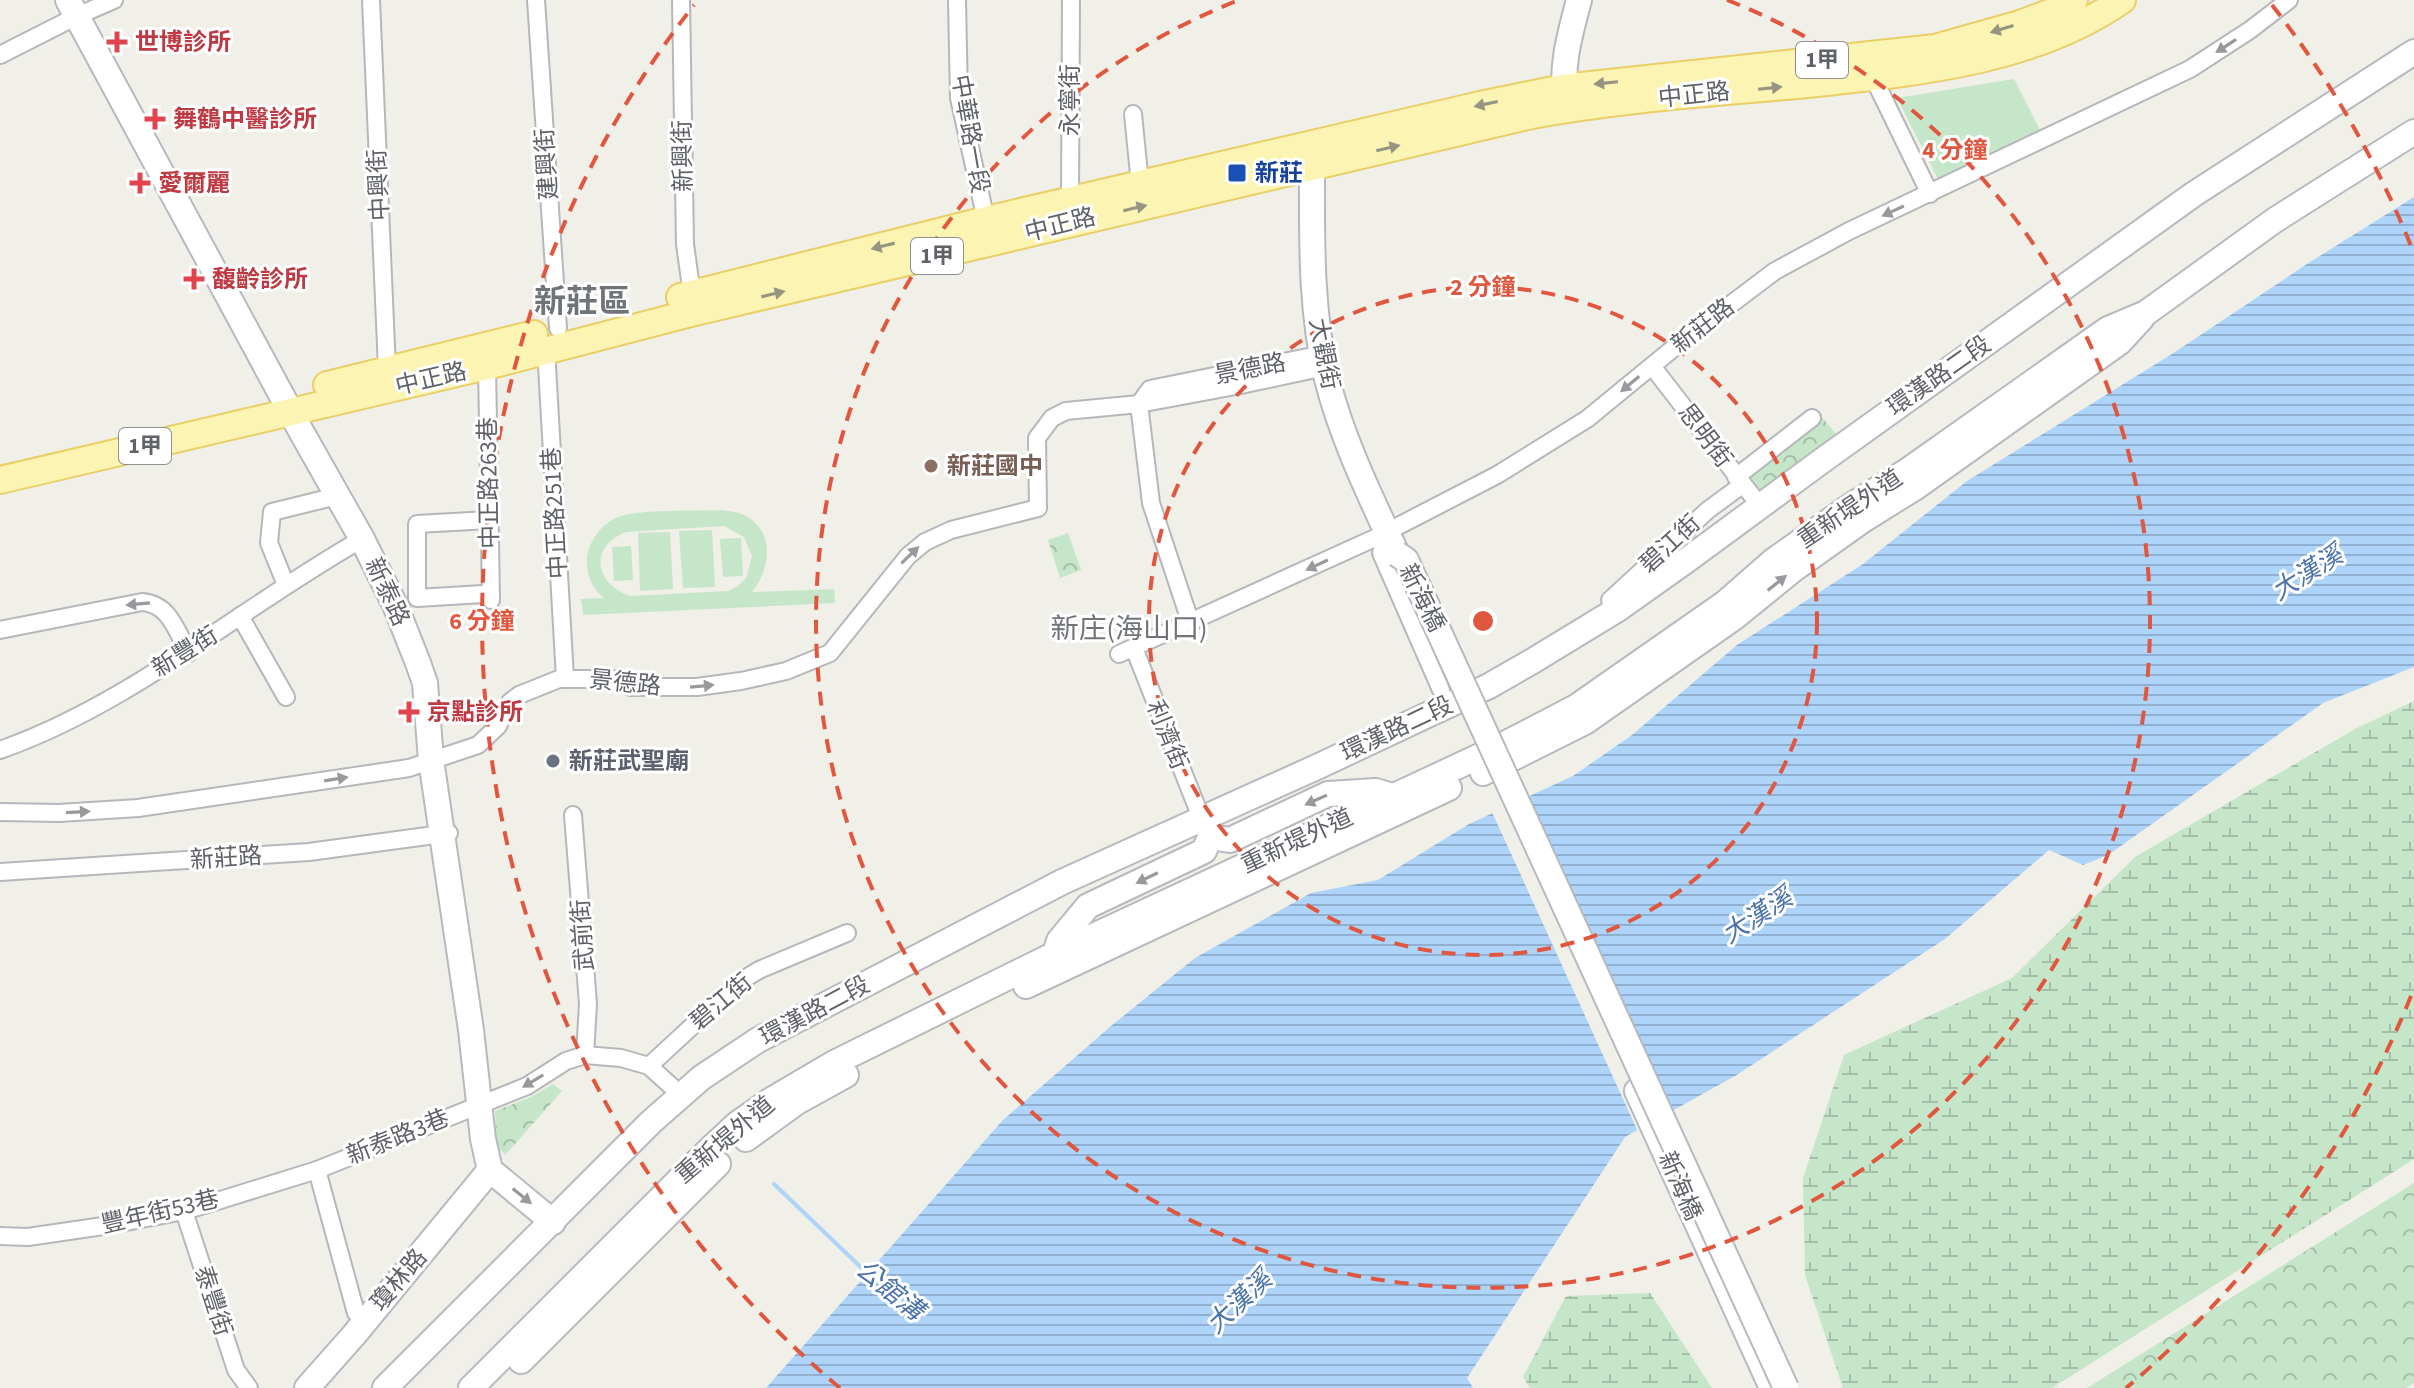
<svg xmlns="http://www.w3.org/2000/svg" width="2414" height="1388" font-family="'Source Sans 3','Noto Sans TC',sans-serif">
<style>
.forest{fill:url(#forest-crowns)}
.wetland{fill:url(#wetland-marsh)}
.pitch{fill:#c6e6c9;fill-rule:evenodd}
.water{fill:url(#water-rules)}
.pier{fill:#f0efe8}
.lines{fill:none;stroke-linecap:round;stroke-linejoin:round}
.stream{stroke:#aed4fa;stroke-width:4}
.street-casing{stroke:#b5b7bb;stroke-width:20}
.secondary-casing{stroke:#b6b9be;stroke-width:28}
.primary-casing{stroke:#eacf67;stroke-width:30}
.street{stroke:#fff;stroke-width:16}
.secondary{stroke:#fff;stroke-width:24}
.primary{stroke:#fbf4b3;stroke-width:26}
.secondary-bridge-casing{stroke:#b6b9be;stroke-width:28;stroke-linecap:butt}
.secondary-bridge{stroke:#fff;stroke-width:24}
.oneway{fill:#969582}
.oneway2{fill:#97999c}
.ring{fill:none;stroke:#e0563e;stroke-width:4;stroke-dasharray:14 10}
.health-dot{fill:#e0444e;stroke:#fff;stroke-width:3}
.transit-dot{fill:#1a4fb4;stroke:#fff;stroke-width:3}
.education-dot{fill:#8d6e63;stroke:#fff;stroke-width:3}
.worship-dot{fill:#6b7280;stroke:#fff;stroke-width:3}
.labels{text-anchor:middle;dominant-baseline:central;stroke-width:6;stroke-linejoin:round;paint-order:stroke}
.shield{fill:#fff;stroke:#8f9195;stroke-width:2}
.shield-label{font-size:22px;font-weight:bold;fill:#5f6267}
.health-label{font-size:24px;font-weight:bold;fill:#be3a42;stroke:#fff;text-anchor:start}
.street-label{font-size:24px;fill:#5f6267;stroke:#fff}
.transit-label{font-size:24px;font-weight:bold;fill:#164399;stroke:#fff;text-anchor:start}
.education-label{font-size:24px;font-weight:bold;fill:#785e54;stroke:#fff;text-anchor:start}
.worship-label{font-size:24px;font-weight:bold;fill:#5b616d;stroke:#fff;text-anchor:start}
.water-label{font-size:26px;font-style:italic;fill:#4a73ad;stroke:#fff}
.quarter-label{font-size:28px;fill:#707479;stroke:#fff}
.district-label{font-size:32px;font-weight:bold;fill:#707479;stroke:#fff}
.centre{fill:#e0563e;stroke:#fff;stroke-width:4}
.ring-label{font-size:24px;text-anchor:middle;font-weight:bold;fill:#e0563e;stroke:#fff;stroke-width:6;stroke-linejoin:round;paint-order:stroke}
</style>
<defs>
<pattern id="forest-crowns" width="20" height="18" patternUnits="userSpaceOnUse" patternTransform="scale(2)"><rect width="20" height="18" fill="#c6e6c9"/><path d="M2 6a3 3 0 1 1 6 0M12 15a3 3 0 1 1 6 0" fill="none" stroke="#a4bea7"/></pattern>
<pattern id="wetland-marsh" width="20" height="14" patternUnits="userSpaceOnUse" patternTransform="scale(2)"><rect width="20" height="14" fill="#c6e6c9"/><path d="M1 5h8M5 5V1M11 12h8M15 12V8" fill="none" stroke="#a4bea7"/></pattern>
<pattern id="water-rules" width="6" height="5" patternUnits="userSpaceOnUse" patternTransform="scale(2)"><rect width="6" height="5" fill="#aed4fa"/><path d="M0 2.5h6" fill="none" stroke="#91afce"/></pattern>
</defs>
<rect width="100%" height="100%" fill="#f0efe8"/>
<g class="forest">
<path d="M 1815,409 L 1842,441 L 1759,500 L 1741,476 L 1781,437 Z"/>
<path d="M 1068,533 L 1081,570 L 1060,578 L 1048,540 Z"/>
<path d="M 553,1084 L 562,1091 L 505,1155 L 497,1146 L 495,1111 L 531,1097 Z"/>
<path d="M 2414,1183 L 2414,1383 L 2406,1388 L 2087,1388 Z"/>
</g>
<g class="wetland">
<path d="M 2414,701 L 2414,1159 L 2052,1388 L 1843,1388 L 1805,1275 L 1803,1178 L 1844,1055 L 2012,978 L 2135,857 L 2355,729 Z"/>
<path d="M 1650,1293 L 1712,1388 L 1530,1388 L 1523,1377 L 1566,1296 Z"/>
</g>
<g class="pitch">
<path d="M 2014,79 L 2042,134 L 1941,185 L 1897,98 Z"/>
<path d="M 722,510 C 728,511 736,512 742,514 C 776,529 771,569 752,592 L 834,589 L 835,603 L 583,615 L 581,599 L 604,598 C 592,588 587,577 587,560 C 588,542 601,524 618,517 C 639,509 697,511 722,510 ZM 724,526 L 744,537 L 752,556 L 746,578 L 738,586 L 728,591 L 630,596 C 595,584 588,547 626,532 Z"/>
<path d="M 712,530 L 715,587 L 683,588 L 679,531 Z"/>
<path d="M 670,532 L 673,589 L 640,591 L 638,533 Z"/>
<path d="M 741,538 L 743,576 L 723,577 L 720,539 Z"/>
<path d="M 631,546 L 633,580 L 614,581 L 612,547 Z"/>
</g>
<path class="water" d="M 2414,197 L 2414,667 L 2323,703 L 2108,855 L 2083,865 L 2049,850 L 1945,939 L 1735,1076 L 1625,1137 L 1467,1378 L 1473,1388 L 766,1388 L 1003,1120 L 1111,1026 L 1195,958 L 1311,893 L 1378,880 L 1469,824 L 1573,776 L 1632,735 L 1737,645 L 1863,564 L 1967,481 L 2172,354 L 2307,264 Z"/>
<path class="pier" d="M 1526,794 L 1672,1115 L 1639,1134 L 1491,810 Z"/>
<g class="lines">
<path class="stream" d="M 774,1184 L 870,1276"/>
<g class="street-casing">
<g id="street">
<path d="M 371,0 L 387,369"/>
<path d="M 536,0 L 558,328"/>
<path d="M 681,0 L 685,244 L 693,302"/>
<path d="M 957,0 L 959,98 L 986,220"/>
<path d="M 0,55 L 77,16 L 114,0"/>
<path d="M 1873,77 L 1930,194"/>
<path d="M 1133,114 L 1140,184"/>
<path d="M 1070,201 L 1071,0"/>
<path d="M 546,349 L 565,678"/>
<path d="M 487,366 L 491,600"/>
<path d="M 1652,366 L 1760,506"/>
<path d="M 1139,404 L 1151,503 L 1191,624"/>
<path d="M 1139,404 L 1150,389 L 1308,357 L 1323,363"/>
<path d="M 1736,477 L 1812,418"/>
<path d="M 1387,532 L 1381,553 L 1441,690"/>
<path d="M 286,585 L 269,543 L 272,512 L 337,496"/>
<path d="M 483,594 L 417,598 L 417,524 L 489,520"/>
<path d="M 1618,609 L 1610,600 L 1708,510 L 1742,485"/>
<path d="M 240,616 L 286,697"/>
<path d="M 0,630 L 142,602 C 170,604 176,631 189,653"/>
<path d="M 1134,648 L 1202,820"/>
<path d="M 1119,654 L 1375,538 L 1497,475 L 1587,419 L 1681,342 L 1775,271 L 1849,231 L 2190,69 L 2250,30 L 2289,0"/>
<path d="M 0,750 C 131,704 242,607 362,539"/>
<path d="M 0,812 L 59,813 L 138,808 L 409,768 L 478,745 L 498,726 L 510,702 L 519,695 L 559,679 L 613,679 L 631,687 L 697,687 L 741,681 L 786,671 L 830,653 L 908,556 L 925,542 L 951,530 L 1038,508 L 1037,438 L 1052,418 L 1066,411 L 1139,404 L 1241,385 L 1311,370 L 1323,363"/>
<path d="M 573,815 L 588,1004 L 585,1055"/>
<path d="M 0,872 L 309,852 L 449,833"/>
<path d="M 649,1066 L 741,981 L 759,970 L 847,933"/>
<path d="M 317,1170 L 356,1313 L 365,1321"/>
<path d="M 184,1211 L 236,1370 L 249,1388"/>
<path d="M 0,1236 L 28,1237 L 110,1225 L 184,1211 L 211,1203 L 317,1170 L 527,1086 L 566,1061 L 585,1055 L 621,1058 L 649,1066 L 681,1095"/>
</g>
</g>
<g class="secondary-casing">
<g id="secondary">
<path d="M 68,0 L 302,433 L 362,539 L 395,605 L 418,663 L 425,683 L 431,760 L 471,1030 L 483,1139 L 490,1170 L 553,1222"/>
<path d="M 1566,107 C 1560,69 1569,37 1579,0"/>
<path d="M 1308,151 L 1312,166 C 1312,237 1310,309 1327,379 C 1342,439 1371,498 1397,554"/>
<path d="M 1483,773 L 1585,722 L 1735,617 L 1794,569 L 1863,520 L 1916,487 L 2120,342 L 2142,318"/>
<path d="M 1210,837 L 1230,840 L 1328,794 L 1376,791 L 1392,796"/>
<path d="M 1055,954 L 1059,941 L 1088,906 L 1204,851 L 1210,837"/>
<path d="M 1026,986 L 1449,788"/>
<path d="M 1637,1091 L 1772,1388"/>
<path d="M 746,1139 L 797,1102 L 846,1075"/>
<path d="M 521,1361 L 718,1164"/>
<path d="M 307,1388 L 354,1335 L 490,1170"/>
<path d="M 385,1388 L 651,1122 L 701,1078 L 758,1040 L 1062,882 L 1319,766 L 1489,686 L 1531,662 L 1618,609 L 1687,560 L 1823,460 L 2194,194 L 2414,52"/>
<path d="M 471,1388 L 709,1150 L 737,1124 L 771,1100 L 834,1063 L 1055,954 L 1495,749 L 1576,707 L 1725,603 L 1773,561 L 1852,505 L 1907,471 L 2108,329 L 2146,313 L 2275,220 L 2414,132"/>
</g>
</g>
<g class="primary-casing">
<g id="primary">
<path d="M 680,297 L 986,220 L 1480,105 L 1563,88 L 1935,48 L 2020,24 L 2052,12 L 2074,0"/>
<path d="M 327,385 L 534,334"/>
<path d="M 0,480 L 487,366 L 695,312 L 1532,115 C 1629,97 1729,92 1827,82 C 1928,71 2037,59 2122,0"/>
</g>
</g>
<use href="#street" class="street"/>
<use href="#secondary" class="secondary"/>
<use href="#primary" class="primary"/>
<g class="secondary-bridge-casing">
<path id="secondary-bridge" d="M 1397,554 L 1406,560 L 1786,1388"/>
</g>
<use href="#secondary-bridge" class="secondary-bridge"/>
</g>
<defs><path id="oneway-solid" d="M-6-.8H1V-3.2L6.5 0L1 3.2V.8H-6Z" transform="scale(2)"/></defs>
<g class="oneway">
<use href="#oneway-solid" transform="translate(2002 29) rotate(163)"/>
<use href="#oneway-solid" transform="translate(1606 83) rotate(174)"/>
<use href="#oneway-solid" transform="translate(1770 88) rotate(-6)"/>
<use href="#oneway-solid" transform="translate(1486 104) rotate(168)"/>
<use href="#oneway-solid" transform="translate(1388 148) rotate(-13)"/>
<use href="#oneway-solid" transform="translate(1135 208) rotate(-13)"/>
<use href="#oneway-solid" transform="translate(883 246) rotate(166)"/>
<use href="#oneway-solid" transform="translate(773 294) rotate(-13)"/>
</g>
<g class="oneway2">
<use href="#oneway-solid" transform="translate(2226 46) rotate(147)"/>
<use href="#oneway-solid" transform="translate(1893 211) rotate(155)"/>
<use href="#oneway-solid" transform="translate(1630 384) rotate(140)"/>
<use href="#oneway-solid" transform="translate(910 555) rotate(-44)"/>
<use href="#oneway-solid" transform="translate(1317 565) rotate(155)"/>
<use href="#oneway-solid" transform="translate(1777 583) rotate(-39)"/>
<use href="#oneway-solid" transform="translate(138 604) rotate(175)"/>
<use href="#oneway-solid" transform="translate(702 686) rotate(-5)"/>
<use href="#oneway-solid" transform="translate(336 779) rotate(-9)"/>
<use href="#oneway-solid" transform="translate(1316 800) rotate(156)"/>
<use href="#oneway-solid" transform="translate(78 812) rotate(-3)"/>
<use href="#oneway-solid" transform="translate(1147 878) rotate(154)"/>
<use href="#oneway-solid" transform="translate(533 1081) rotate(149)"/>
<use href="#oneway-solid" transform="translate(522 1196) rotate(39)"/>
</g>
<g class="ring">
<circle cx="1483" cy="621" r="334"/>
<path d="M1727 0A667 667 0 1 1 1239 0"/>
<path d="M2411 996A1001 1001 0 0 1 2126 1388M840 1388A1001 1001 0 0 1 694 5M2272 5A1001 1001 0 0 1 2411 246"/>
</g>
<g class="health-dot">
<path d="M113 30h8v8h8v8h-8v8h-8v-8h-8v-8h8z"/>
<path d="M151 107h8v8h8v8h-8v8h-8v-8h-8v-8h8z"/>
<path d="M136 171h8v8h8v8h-8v8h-8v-8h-8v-8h8z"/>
<path d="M190 267h8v8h8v8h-8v8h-8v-8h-8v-8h8z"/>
<path d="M405 700h8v8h8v8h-8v8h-8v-8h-8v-8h8z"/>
</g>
<rect class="transit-dot" x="1227" y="163" width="20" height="20" rx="4"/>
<circle class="education-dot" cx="931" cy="466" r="8"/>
<circle class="worship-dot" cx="553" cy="761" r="8"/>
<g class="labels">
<g class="shield">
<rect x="1796" y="42" width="52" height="36" rx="6"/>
<rect x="911" y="238" width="52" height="36" rx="6"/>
<rect x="119" y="428" width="52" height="36" rx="6"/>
</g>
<g class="shield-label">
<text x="1822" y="60">1甲</text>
<text x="937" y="256">1甲</text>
<text x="145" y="446">1甲</text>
</g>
<g class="health-label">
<text x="135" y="42">世博診所</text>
<text x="173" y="119">舞鶴中醫診所</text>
<text x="158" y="183">愛爾麗</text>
<text x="212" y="279">馥齡診所</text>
<text x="427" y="712">京點診所</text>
</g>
<g class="street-label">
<text transform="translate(1694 95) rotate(-6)">中正路</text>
<text transform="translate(1070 100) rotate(-90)">永寧街</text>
<text transform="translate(970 134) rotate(80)">中華路一段</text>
<text transform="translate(683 156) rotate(-91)">新興街</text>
<text transform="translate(547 164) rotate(-94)">建興街</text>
<text transform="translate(379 185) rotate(-93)">中興街</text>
<text transform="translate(1060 225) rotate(-14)">中正路</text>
<text transform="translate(1703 326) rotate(-38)">新莊路</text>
<text transform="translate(1324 354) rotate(79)">大觀街</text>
<text transform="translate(1250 369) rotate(-11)">景德路</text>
<text transform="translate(1939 376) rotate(-35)">環漢路二段</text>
<text transform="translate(431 379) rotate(-13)">中正路</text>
<text transform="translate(1705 436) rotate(53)">思明街</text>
<text transform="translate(489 483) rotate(-91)">中正路263巷</text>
<text transform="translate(1850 509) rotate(-34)">重新堤外道</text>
<text transform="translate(555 513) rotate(-93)">中正路251巷</text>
<text transform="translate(1670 544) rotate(-43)">碧江街</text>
<text transform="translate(387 592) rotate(65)">新泰路</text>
<text transform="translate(1422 598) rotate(63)">新海橋</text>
<text transform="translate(185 652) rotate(-32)">新豐街</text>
<text transform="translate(625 683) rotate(6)">景德路</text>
<text transform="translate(1397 729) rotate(-25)">環漢路二段</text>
<text transform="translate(1167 735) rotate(68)">利濟街</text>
<text transform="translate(1297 841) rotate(-25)">重新堤外道</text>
<text transform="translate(226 858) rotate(-4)">新莊路</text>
<text transform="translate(583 935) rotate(-94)">武前街</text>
<text transform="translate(721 1002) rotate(-40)">碧江街</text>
<text transform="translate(815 1011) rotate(-28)">環漢路二段</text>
<text transform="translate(398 1137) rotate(-22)">新泰路3巷</text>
<text transform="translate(725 1140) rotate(-40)">重新堤外道</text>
<text transform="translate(1680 1186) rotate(66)">新海橋</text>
<text transform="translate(160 1212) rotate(-13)">豐年街53巷</text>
<text transform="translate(399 1280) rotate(-50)">瓊林路</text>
<text transform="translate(213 1301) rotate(72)">泰豐街</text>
</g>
<g class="transit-label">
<text x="1255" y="173">新莊</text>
</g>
<g class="education-label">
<text x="947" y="466">新莊國中</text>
</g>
<g class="worship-label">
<text x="569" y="761">新莊武聖廟</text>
</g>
<g class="water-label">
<text transform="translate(2307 573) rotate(-32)">大漢溪</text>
<text transform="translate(1757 916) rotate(-33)">大漢溪</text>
<text transform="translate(890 1290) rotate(39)">公館溝</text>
<text transform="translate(1239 1302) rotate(-43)">大漢溪</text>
</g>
<g class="quarter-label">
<text x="1129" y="629">新庄(海山口)</text>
</g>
<g class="district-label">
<text x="582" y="302">新莊區</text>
</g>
</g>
<circle cx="1483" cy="621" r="12" class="centre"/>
<g class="ring-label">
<text x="1955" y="158">4 分鐘</text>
<text x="1483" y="295">2 分鐘</text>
<text x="482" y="629">6 分鐘</text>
</g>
</svg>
